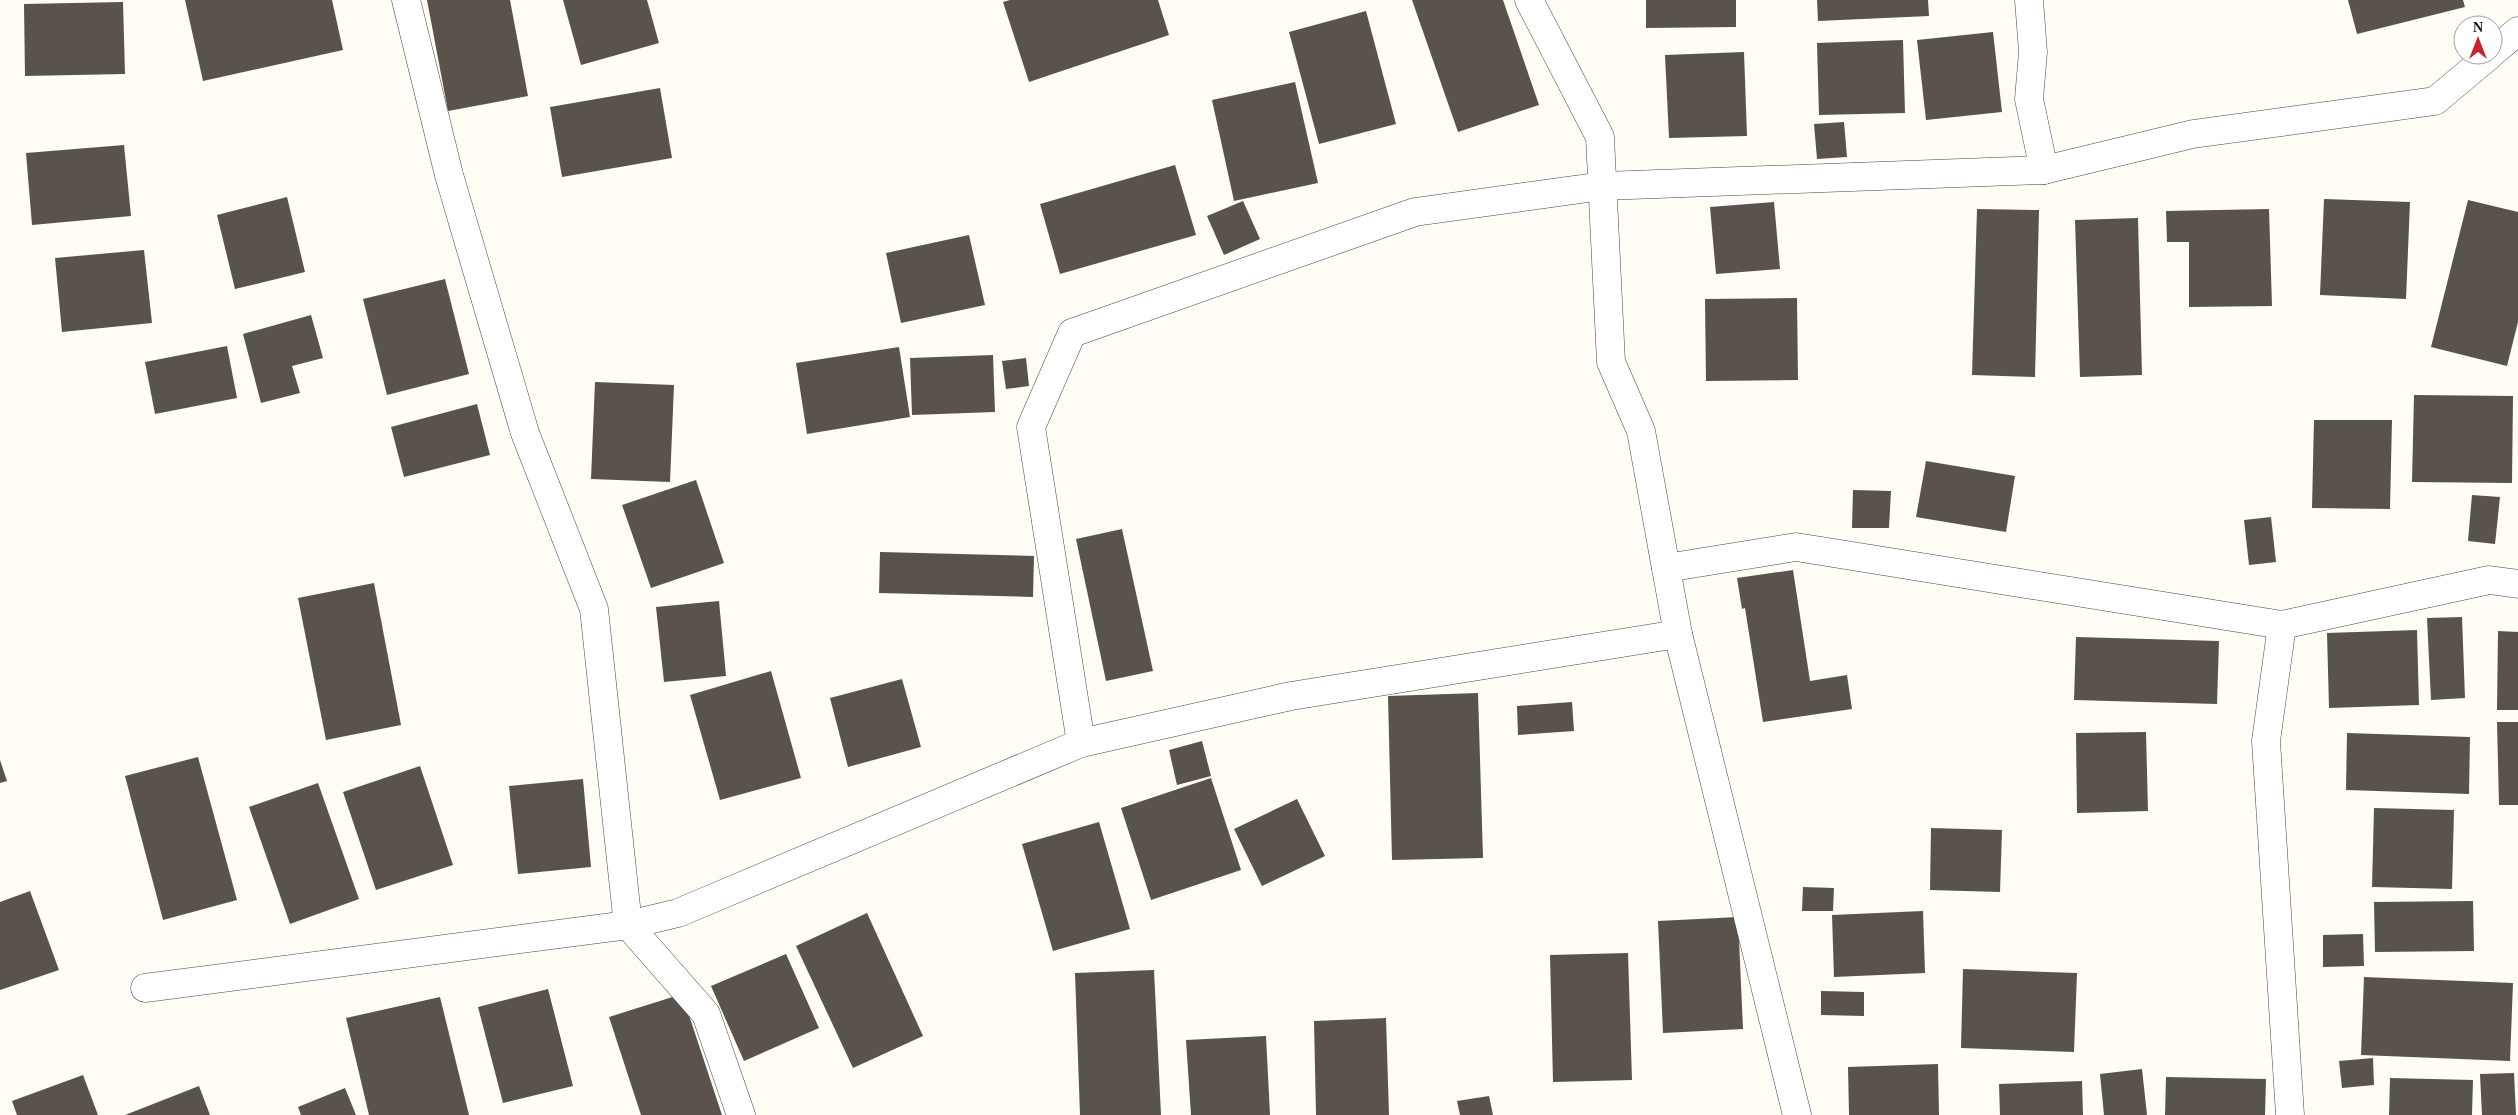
<svg xmlns="http://www.w3.org/2000/svg" width="2518" height="1115" font-family="'Times New Roman',serif">
<style>
.building{fill:#5a524d}
.lines{fill:none;stroke-linecap:round;stroke-linejoin:round}
.street-casing{stroke:#444;stroke-width:29}
.street{stroke:#fff;stroke-width:28}
</style>
<rect width="100%" height="100%" fill="#fffdf5"/>
<g class="building">
<path d="M 185,0 L 332,0 L 343,50 L 203,81 Z"/>
<path d="M 427,0 L 510,0 L 528,96 L 448,111 Z"/>
<path d="M 563,0 L 647,0 L 659,43 L 581,65 Z"/>
<path d="M 1010,0 L 1158,0 L 1169,35 L 1029,82 L 1003,2 Z"/>
<path d="M 1412,0 L 1503,0 L 1539,105 L 1458,132 Z"/>
<path d="M 1646,0 L 1736,0 L 1736,27 L 1646,28 Z"/>
<path d="M 1817,0 L 1928,0 L 1929,16 L 1818,21 Z"/>
<path d="M 2348,0 L 2463,0 L 2465,7 L 2357,34 Z"/>
<path d="M 123,2 L 125,74 L 25,76 L 24,4 Z"/>
<path d="M 1366,11 L 1396,124 L 1319,144 L 1289,32 Z"/>
<path d="M 1993,32 L 2002,112 L 1926,120 L 1917,40 Z"/>
<path d="M 1903,40 L 1905,113 L 1819,115 L 1817,43 Z"/>
<path d="M 1744,52 L 1747,136 L 1669,138 L 1665,55 Z"/>
<path d="M 1295,82 L 1318,183 L 1234,201 L 1212,100 Z"/>
<path d="M 660,88 L 672,158 L 562,177 L 550,107 Z"/>
<path d="M 1844,122 L 1847,157 L 1817,159 L 1814,124 Z"/>
<path d="M 124,145 L 131,216 L 32,225 L 26,153 Z"/>
<path d="M 1175,165 L 1196,235 L 1060,274 L 1040,204 Z"/>
<path d="M 287,197 L 305,272 L 235,289 L 217,215 Z"/>
<path d="M 2324,199 L 2410,202 L 2406,299 L 2320,295 Z"/>
<path d="M 2468,200 L 2518,212 L 2518,322 L 2507,366 L 2431,347 Z"/>
<path d="M 1243,201 L 1260,239 L 1224,255 L 1207,216 Z"/>
<path d="M 1774,202 L 1780,269 L 1716,274 L 1710,207 Z"/>
<path d="M 1977,209 L 2039,210 L 2035,377 L 1972,375 Z"/>
<path d="M 2269,209 L 2272,306 L 2189,307 L 2189,242 L 2167,242 L 2166,211 Z"/>
<path d="M 2138,218 L 2142,375 L 2080,377 L 2075,220 Z"/>
<path d="M 969,235 L 985,305 L 901,323 L 886,253 Z"/>
<path d="M 144,250 L 152,323 L 62,332 L 55,258 Z"/>
<path d="M 445,279 L 469,374 L 387,395 L 363,299 Z"/>
<path d="M 1797,298 L 1798,380 L 1706,381 L 1705,299 Z"/>
<path d="M 311,315 L 323,358 L 292,366 L 300,393 L 261,403 L 243,334 Z"/>
<path d="M 227,346 L 237,398 L 155,414 L 145,362 Z"/>
<path d="M 899,347 L 910,417 L 807,434 L 796,363 Z"/>
<path d="M 993,355 L 995,412 L 912,415 L 910,358 Z"/>
<path d="M 1026,358 L 1029,386 L 1006,389 L 1002,361 Z"/>
<path d="M 595,382 L 674,385 L 670,482 L 591,479 Z"/>
<path d="M 2414,395 L 2513,396 L 2512,483 L 2412,482 Z"/>
<path d="M 477,404 L 490,455 L 404,477 L 391,427 Z"/>
<path d="M 2314,420 L 2392,420 L 2390,509 L 2312,508 Z"/>
<path d="M 1926,461 L 2015,476 L 2006,532 L 1916,517 Z"/>
<path d="M 696,480 L 724,563 L 651,588 L 622,505 Z"/>
<path d="M 1853,490 L 1891,491 L 1889,528 L 1852,528 Z"/>
<path d="M 2472,495 L 2500,497 L 2495,544 L 2468,541 Z"/>
<path d="M 2271,517 L 2276,562 L 2249,565 L 2244,520 Z"/>
<path d="M 1122,529 L 1153,671 L 1106,681 L 1076,539 Z"/>
<path d="M 880,552 L 1034,556 L 1033,597 L 879,593 Z"/>
<path d="M 1793,570 L 1810,681 L 1847,675 L 1852,709 L 1763,722 L 1745,608 L 1742,609 L 1737,578 Z"/>
<path d="M 374,583 L 401,725 L 326,740 L 298,598 Z"/>
<path d="M 719,601 L 726,676 L 664,682 L 656,607 Z"/>
<path d="M 2462,617 L 2465,698 L 2431,700 L 2427,618 Z"/>
<path d="M 2417,630 L 2419,705 L 2329,708 L 2327,633 Z"/>
<path d="M 2498,631 L 2518,632 L 2518,710 L 2497,710 Z"/>
<path d="M 2076,637 L 2219,641 L 2217,704 L 2074,700 Z"/>
<path d="M 771,671 L 801,778 L 720,800 L 690,695 Z"/>
<path d="M 902,679 L 921,747 L 848,767 L 830,698 Z"/>
<path d="M 1478,693 L 1483,858 L 1392,860 L 1388,696 Z"/>
<path d="M 1572,702 L 1574,731 L 1518,735 L 1517,706 Z"/>
<path d="M 2497,722 L 2518,722 L 2518,805 L 2499,805 Z"/>
<path d="M 2146,732 L 2148,811 L 2077,813 L 2076,733 Z"/>
<path d="M 2347,733 L 2470,737 L 2469,794 L 2346,790 Z"/>
<path d="M 1202,741 L 1211,776 L 1177,785 L 1169,750 Z"/>
<path d="M 198,757 L 237,900 L 163,920 L 125,776 Z"/>
<path d="M 0,760 L 7,781 L 0,783 Z"/>
<path d="M 420,766 L 453,865 L 376,890 L 343,792 Z"/>
<path d="M 1211,778 L 1241,870 L 1151,900 L 1121,808 Z"/>
<path d="M 583,779 L 591,867 L 518,874 L 509,786 Z"/>
<path d="M 318,783 L 359,899 L 290,924 L 249,807 Z"/>
<path d="M 1297,799 L 1325,856 L 1262,886 L 1234,829 Z"/>
<path d="M 2374,808 L 2454,810 L 2452,889 L 2372,887 Z"/>
<path d="M 1099,822 L 1130,929 L 1053,951 L 1022,844 Z"/>
<path d="M 1931,828 L 2002,830 L 2000,892 L 1930,890 Z"/>
<path d="M 1803,887 L 1834,888 L 1833,911 L 1802,911 Z"/>
<path d="M 30,891 L 59,970 L 0,990 L 0,902 Z"/>
<path d="M 2473,901 L 2474,951 L 2375,952 L 2374,902 Z"/>
<path d="M 1923,911 L 1925,973 L 1834,977 L 1832,915 Z"/>
<path d="M 867,913 L 923,1036 L 853,1068 L 796,946 Z"/>
<path d="M 1738,917 L 1743,1029 L 1663,1033 L 1658,921 Z"/>
<path d="M 2363,934 L 2364,966 L 2323,967 L 2323,935 Z"/>
<path d="M 1628,953 L 1632,1080 L 1553,1082 L 1550,955 Z"/>
<path d="M 786,954 L 819,1028 L 744,1061 L 711,986 Z"/>
<path d="M 1963,969 L 2077,973 L 2074,1052 L 1961,1048 Z"/>
<path d="M 1154,970 L 1161,1115 L 1080,1115 L 1075,973 Z"/>
<path d="M 2364,977 L 2513,983 L 2510,1061 L 2361,1055 Z"/>
<path d="M 548,989 L 573,1086 L 503,1103 L 478,1007 Z"/>
<path d="M 1821,991 L 1864,992 L 1864,1016 L 1821,1015 Z"/>
<path d="M 682,994 L 722,1115 L 641,1115 L 609,1017 Z"/>
<path d="M 440,997 L 469,1115 L 369,1115 L 346,1018 Z"/>
<path d="M 1386,1018 L 1389,1115 L 1316,1115 L 1314,1021 Z"/>
<path d="M 1266,1036 L 1270,1115 L 1191,1115 L 1186,1040 Z"/>
<path d="M 2373,1058 L 2374,1085 L 2342,1088 L 2339,1061 Z"/>
<path d="M 1938,1064 L 1939,1115 L 1849,1115 L 1848,1067 Z"/>
<path d="M 2142,1069 L 2147,1115 L 2104,1115 L 2100,1074 Z"/>
<path d="M 2514,1073 L 2516,1115 L 2482,1115 L 2480,1074 Z"/>
<path d="M 83,1075 L 98,1115 L 17,1115 L 12,1101 Z"/>
<path d="M 2166,1077 L 2266,1079 L 2265,1115 L 2165,1115 Z"/>
<path d="M 2390,1078 L 2473,1080 L 2472,1115 L 2389,1115 Z"/>
<path d="M 2082,1081 L 2083,1115 L 2000,1115 L 1999,1084 Z"/>
<path d="M 199,1086 L 210,1115 L 125,1115 Z"/>
<path d="M 345,1088 L 356,1115 L 301,1115 L 298,1107 Z"/>
<path d="M 1489,1096 L 1493,1115 L 1460,1115 L 1457,1101 Z"/>
</g>
<g class="lines">
<g class="street-casing">
<g id="street">
<path d="M 406,0 L 449,175 L 525,433 L 594,609 L 628,925 L 706,1014 L 741,1115"/>
<path d="M 1529,0 L 1600,137 L 1611,362 L 1641,431 L 1678,634 L 1797,1115"/>
<path d="M 2029,0 L 2033,52 L 2029,99 L 2044,170"/>
<path d="M 2493,52 L 2518,31"/>
<path d="M 1666,568 L 1796,547 L 2282,625 L 2489,580 L 2518,584"/>
<path d="M 2282,625 L 2266,741 L 2290,1115"/>
<path d="M 1081,743 L 1031,427 L 1072,333 L 1415,212 L 1603,186 L 2044,170 L 2193,134 L 2435,101 L 2490,55"/>
<path d="M 145,988 L 628,925 L 678,913 L 1081,743 L 1291,696 L 1678,634"/>
</g>
</g>
<use href="#street" class="street"/>
</g>
<g transform="translate(2478 40)"><circle r="24" fill="#ffffff" stroke="#a0a0a0"/>
<path d="M0-4L9 19L0 12L-9 19Z" fill="#c4262e"/>
<text y="-8" font-size="14" font-weight="bold" text-anchor="middle" fill="#111111">N</text>
</g>
</svg>
